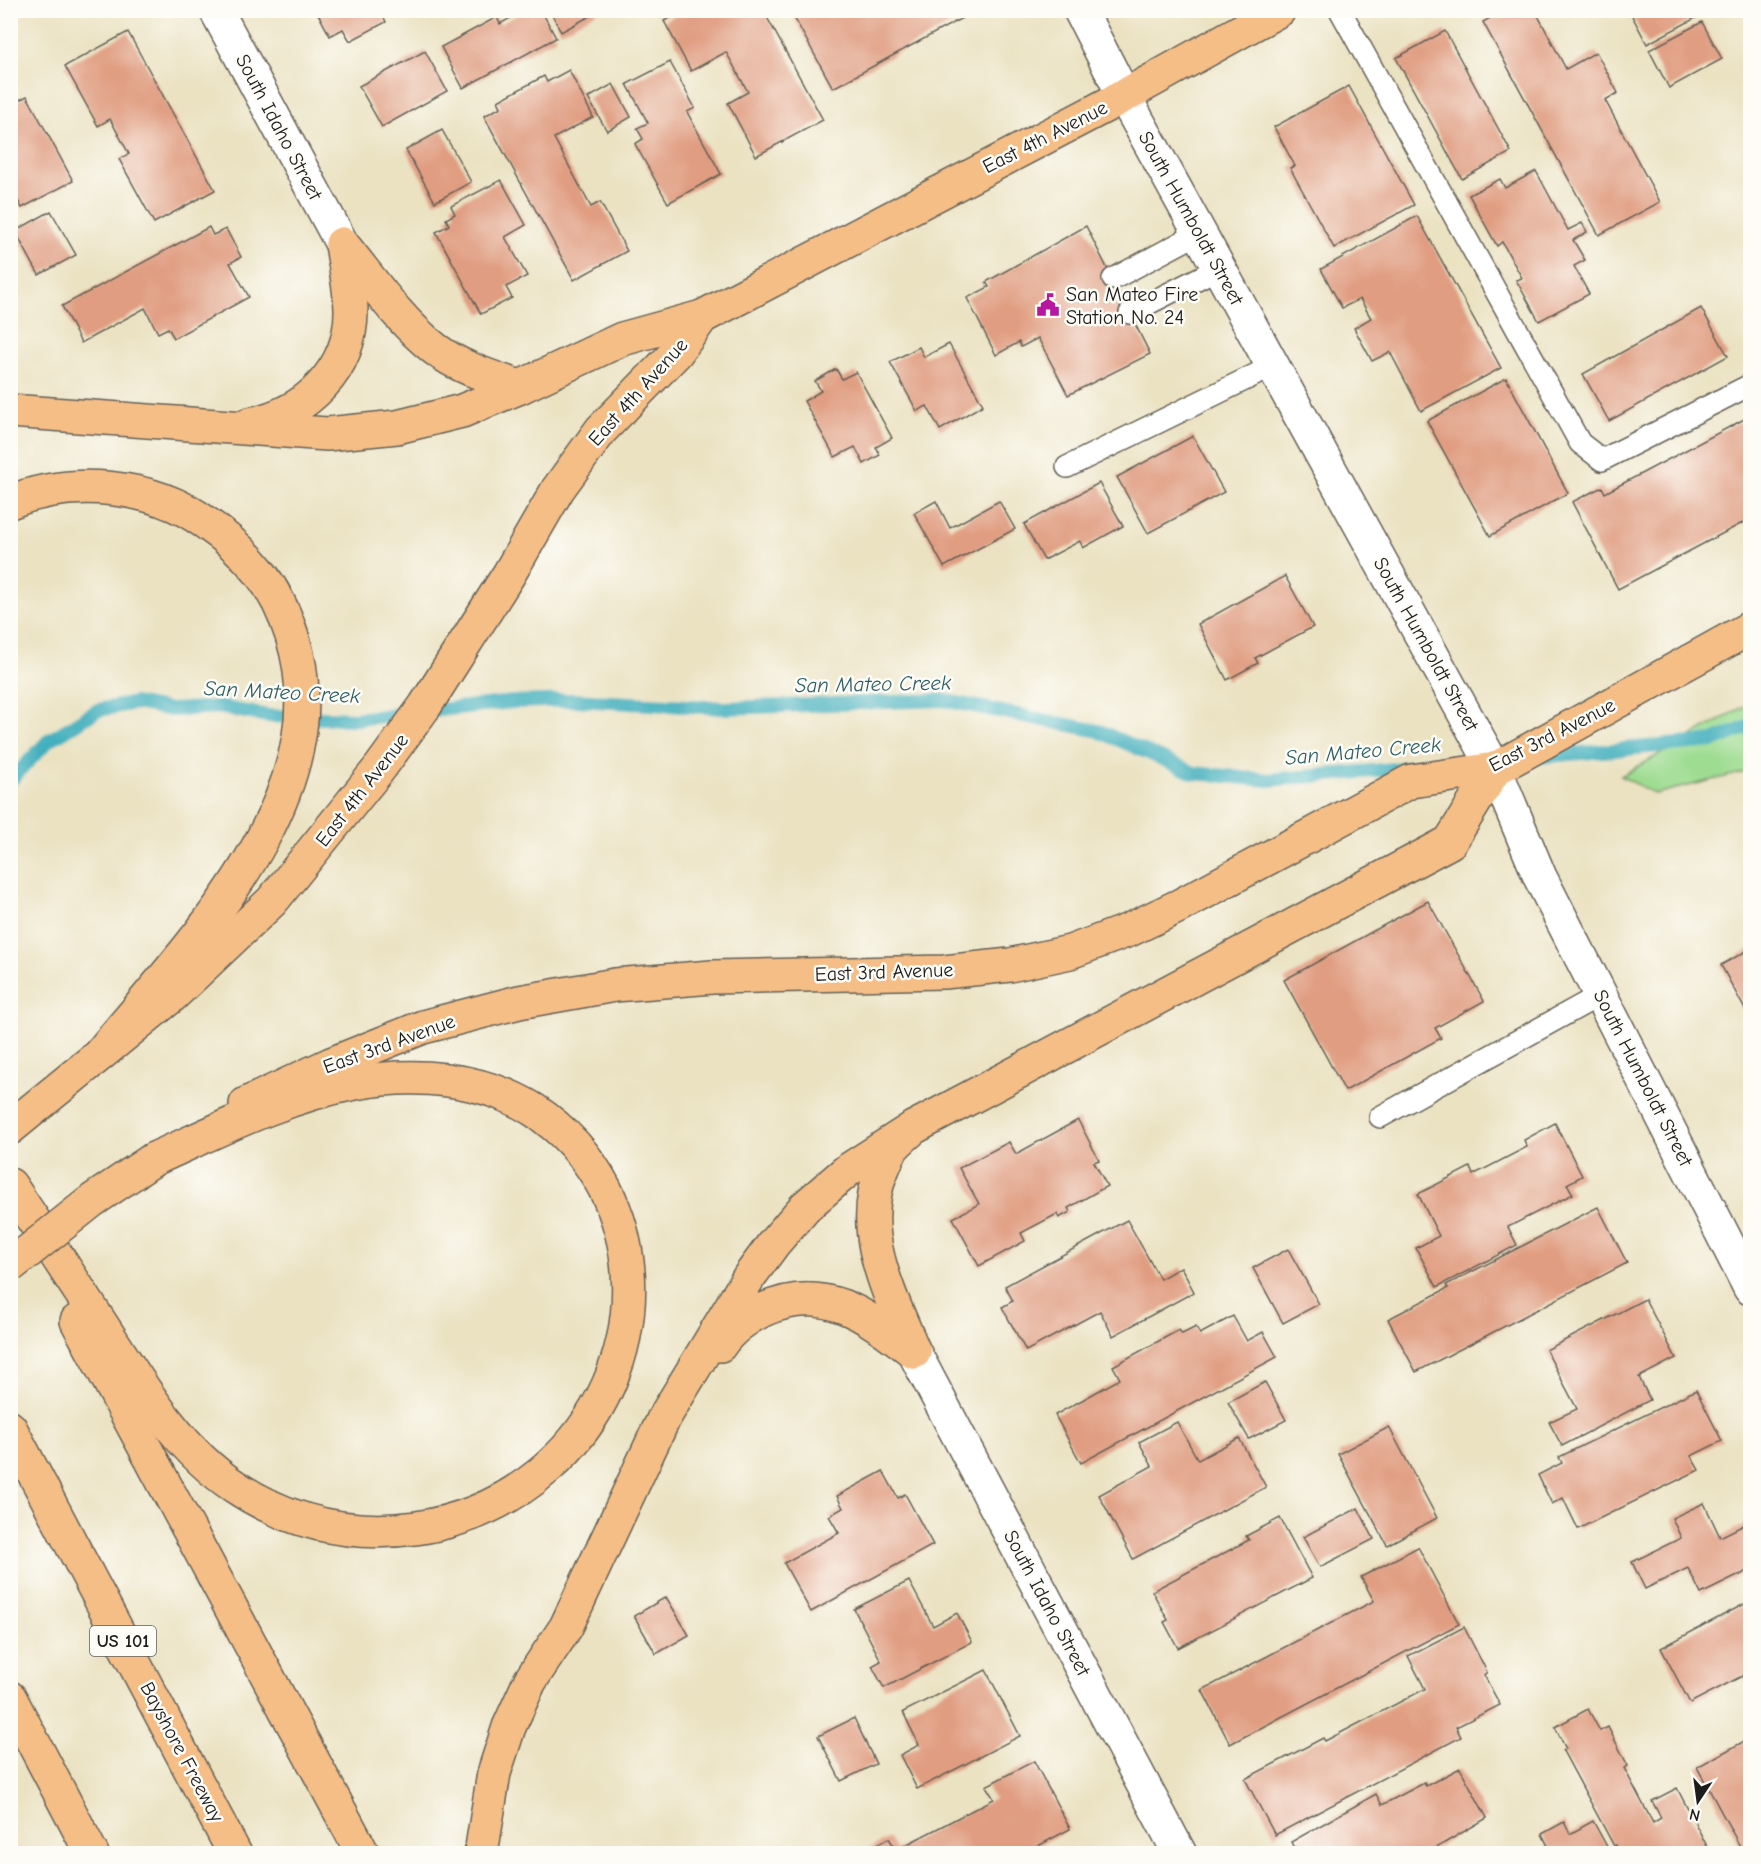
<svg xmlns="http://www.w3.org/2000/svg" width="1761" height="1864" font-family="'Comic Neue',sans-serif">
<style>
.green{fill:#9edc91;stroke:#5d7c56;stroke-width:1.5}
.lines{fill:none;stroke-linecap:round;stroke-linejoin:round}
.stream{stroke:#3faebc;stroke-width:14}
.building{fill:#e09d81}
.service-casing{stroke:#646156;stroke-width:24}
.minor-casing{stroke:#646156;stroke-width:36}
.tertiary-casing{stroke:#646156;stroke-width:36}
.primary-casing{stroke:#646156;stroke-width:36}
.motorway-casing{stroke:#646156;stroke-width:36}
.service{stroke:#fff;stroke-width:21}
.minor{stroke:#fff;stroke-width:33}
.tertiary{stroke:#fff;stroke-width:33}
.primary{stroke:#f6be87;stroke-width:33}
.motorway{stroke:#f6be87;stroke-width:33}
.primary-bridge-casing{stroke:#646156;stroke-width:36;stroke-linecap:butt}
.primary-bridge{stroke:#f6be87;stroke-width:33}
.labels{text-anchor:middle;dominant-baseline:central;stroke-width:5;stroke-linejoin:round;paint-order:stroke}
.shield{fill:#fdfcf7;stroke:#605f5e;stroke-width:1.5}
.shield-label{font-size:18px;font-weight:bold;fill:#1c1c1c}
.street-label{font-size:20px;fill:#1c1c1c;stroke:#fdfcf7}
.poi-label{font-size:20px;fill:#1c1c1c;stroke:#fdfcf7;text-anchor:start}
.water-label{font-size:21px;font-style:italic;fill:#2c5e64;stroke:#fdfcf7}
</style>
<rect width="100%" height="100%" fill="#fdfcf7"/>
<filter id="ink" filterUnits="userSpaceOnUse"><feTurbulence type="fractalNoise" baseFrequency=".0167" numOctaves="2"/><feDisplacementMap in="SourceGraphic" scale="12" xChannelSelector="R" yChannelSelector="G"/><feConvolveMatrix kernelMatrix="1 2 1 2 8 2 1 2 1" color-interpolation-filters="sRGB"/></filter>
<filter id="wash" filterUnits="userSpaceOnUse"><feTurbulence type="fractalNoise" baseFrequency=".008" numOctaves="4" result="noise"/><feDisplacementMap in="SourceGraphic" scale="24" xChannelSelector="R" yChannelSelector="G"/><feGaussianBlur stdDeviation="1.35" result="paint"/><feColorMatrix in="noise" values="0 0 0 0 0 0 0 0 0 0 0 0 0 0 0 0 0 1.4 0 .05"/><feComposite in="paint" operator="in"/></filter>
<g filter="url(#wash)">
<rect width="100%" height="100%" fill="#ebe2c2"/>
<path class="green" d="M 1750,703 L 1750,771 L 1655,794 L 1621,776 Z"/>
<g class="lines">
<g class="stream">
<path d="M 1537,757 L 1713,741 L 1750,726"/>
<path d="M 10,781 L 48,741 L 98,710 L 135,703 L 171,710 L 219,707 L 268,716 L 355,719 L 513,702 L 573,700 L 725,708 L 943,700 L 1099,731 L 1194,773 L 1268,780 L 1417,767"/>
</g>
</g>
<g id="blocks">
<g class="building">
<path d="M 316,10 L 380,10 L 386,22 L 350,41 L 343,29 L 330,36 Z"/>
<path d="M 525,10 L 541,10 L 556,38 L 463,88 L 441,47 L 497,17 L 500,24 Z"/>
<path d="M 550,10 L 601,10 L 561,32 Z"/>
<path d="M 657,10 L 676,10 L 661,18 Z"/>
<path d="M 683,10 L 763,10 L 823,120 L 756,156 L 728,103 L 748,92 L 726,52 L 691,71 L 664,21 Z"/>
<path d="M 790,10 L 963,10 L 966,16 L 833,88 Z"/>
<path d="M 1504,10 L 1535,10 L 1566,69 L 1596,52 L 1618,93 L 1605,100 L 1660,202 L 1599,235 L 1483,22 Z"/>
<path d="M 1629,10 L 1706,10 L 1707,12 L 1647,44 Z"/>
<path d="M 1702,22 L 1722,59 L 1669,88 L 1649,50 Z"/>
<path d="M 1445,31 L 1511,152 L 1462,179 L 1396,58 Z"/>
<path d="M 128,32 L 215,190 L 154,223 L 119,159 L 129,154 L 110,119 L 98,126 L 65,66 Z"/>
<path d="M 425,51 L 447,91 L 382,127 L 359,86 Z"/>
<path d="M 670,62 L 695,108 L 687,112 L 721,174 L 668,203 L 635,144 L 643,139 L 637,128 L 648,123 L 627,84 Z"/>
<path d="M 569,70 L 593,117 L 554,138 L 591,207 L 600,202 L 627,251 L 574,280 L 484,116 L 501,107 L 498,101 L 544,76 L 547,82 Z"/>
<path d="M 613,84 L 631,117 L 607,131 L 588,98 Z"/>
<path d="M 1349,86 L 1414,205 L 1334,248 L 1290,168 L 1295,166 L 1274,127 Z"/>
<path d="M 27,96 L 73,181 L 22,208 L 10,186 L 10,105 Z"/>
<path d="M 442,130 L 471,182 L 435,202 L 406,150 Z"/>
<path d="M 1536,171 L 1568,230 L 1582,223 L 1587,232 L 1573,240 L 1585,260 L 1574,266 L 1589,294 L 1539,321 L 1516,280 L 1522,278 L 1502,242 L 1497,246 L 1469,195 L 1500,179 L 1505,188 Z"/>
<path d="M 501,180 L 526,225 L 505,237 L 527,276 L 506,287 L 512,298 L 481,314 L 436,232 L 449,225 L 446,219 L 455,214 L 451,206 Z"/>
<path d="M 51,211 L 76,255 L 39,275 L 15,231 Z"/>
<path d="M 1417,216 L 1501,368 L 1421,411 L 1390,352 L 1372,361 L 1354,328 L 1371,318 L 1360,299 L 1342,308 L 1321,269 Z"/>
<path d="M 1086,226 L 1150,354 L 1068,395 L 1038,338 L 1021,347 L 1019,342 L 996,355 L 967,298 L 989,287 L 986,282 Z"/>
<path d="M 209,227 L 213,235 L 226,229 L 241,257 L 230,263 L 249,297 L 174,338 L 168,328 L 158,333 L 145,308 L 81,343 L 62,306 Z"/>
<path d="M 1701,308 L 1728,356 L 1609,421 L 1583,374 Z"/>
<path d="M 949,344 L 983,405 L 940,430 L 927,406 L 917,411 L 890,362 L 919,347 L 924,357 Z"/>
<path d="M 836,369 L 842,379 L 856,372 L 892,438 L 876,447 L 880,455 L 864,464 L 855,447 L 835,457 L 804,401 L 821,391 L 815,381 Z"/>
<path d="M 1506,378 L 1568,493 L 1490,536 L 1427,421 Z"/>
<path d="M 1750,416 L 1750,519 L 1618,589 L 1572,502 L 1602,487 L 1605,493 Z"/>
<path d="M 1193,436 L 1224,492 L 1148,533 L 1117,477 Z"/>
<path d="M 1099,483 L 1123,526 L 1083,548 L 1080,541 L 1044,560 L 1024,524 Z"/>
<path d="M 936,501 L 950,528 L 999,501 L 1015,529 L 944,567 L 914,513 Z"/>
<path d="M 1285,576 L 1313,627 L 1255,658 L 1258,663 L 1227,680 L 1198,624 Z"/>
<path d="M 1428,901 L 1484,1001 L 1435,1028 L 1441,1038 L 1345,1091 L 1284,980 Z"/>
<path d="M 1750,949 L 1750,1019 L 1721,965 Z"/>
<path d="M 1078,1120 L 1099,1160 L 1094,1162 L 1107,1186 L 1068,1208 L 1070,1212 L 1059,1218 L 1057,1214 L 1021,1233 L 1025,1241 L 979,1266 L 953,1218 L 979,1204 L 959,1168 L 1009,1142 L 1016,1154 Z"/>
<path d="M 1555,1123 L 1582,1176 L 1567,1184 L 1573,1194 L 1508,1227 L 1517,1245 L 1437,1287 L 1416,1248 L 1439,1236 L 1418,1194 L 1470,1167 L 1473,1175 L 1527,1147 L 1524,1140 Z"/>
<path d="M 1598,1207 L 1627,1263 L 1416,1372 L 1388,1319 L 1448,1288 L 1446,1285 Z"/>
<path d="M 1127,1220 L 1160,1279 L 1181,1267 L 1194,1292 L 1113,1336 L 1100,1311 L 1026,1351 L 1002,1307 L 1013,1301 L 1005,1286 Z"/>
<path d="M 1288,1249 L 1319,1304 L 1283,1323 L 1253,1268 Z"/>
<path d="M 1645,1299 L 1676,1358 L 1639,1377 L 1650,1400 L 1562,1446 L 1549,1422 L 1577,1409 L 1546,1350 Z"/>
<path d="M 1233,1316 L 1247,1341 L 1263,1332 L 1277,1357 L 1081,1463 L 1055,1415 L 1120,1379 L 1113,1366 L 1179,1330 L 1182,1334 L 1196,1327 L 1200,1334 Z"/>
<path d="M 1265,1382 L 1286,1420 L 1249,1439 L 1228,1402 Z"/>
<path d="M 1696,1390 L 1722,1441 L 1691,1456 L 1699,1470 L 1578,1529 L 1563,1498 L 1552,1504 L 1538,1475 L 1562,1463 L 1559,1457 Z"/>
<path d="M 1177,1422 L 1198,1460 L 1239,1438 L 1266,1487 L 1133,1559 L 1099,1495 L 1152,1466 L 1139,1442 Z"/>
<path d="M 1389,1427 L 1437,1518 L 1387,1545 L 1338,1454 Z"/>
<path d="M 883,1471 L 898,1498 L 905,1494 L 933,1545 L 811,1612 L 784,1563 L 839,1533 L 829,1516 L 843,1508 L 837,1496 Z"/>
<path d="M 1704,1503 L 1720,1537 L 1750,1522 L 1750,1570 L 1701,1594 L 1688,1568 L 1645,1589 L 1632,1562 L 1681,1538 L 1672,1518 Z"/>
<path d="M 1358,1508 L 1374,1539 L 1320,1567 L 1303,1537 Z"/>
<path d="M 1280,1518 L 1312,1578 L 1178,1648 L 1164,1622 L 1168,1620 L 1152,1591 L 1249,1540 L 1246,1536 Z"/>
<path d="M 1418,1547 L 1459,1624 L 1230,1744 L 1202,1690 L 1374,1601 L 1361,1577 Z"/>
<path d="M 909,1581 L 933,1626 L 957,1613 L 972,1642 L 884,1688 L 872,1666 L 881,1661 L 854,1609 Z"/>
<path d="M 666,1597 L 689,1635 L 656,1654 L 634,1616 Z"/>
<path d="M 1750,1601 L 1750,1687 L 1744,1675 L 1690,1703 L 1661,1648 Z"/>
<path d="M 1464,1627 L 1487,1672 L 1484,1675 L 1500,1705 L 1456,1727 L 1461,1737 L 1275,1835 L 1245,1779 L 1323,1738 L 1325,1741 L 1425,1689 L 1408,1656 Z"/>
<path d="M 986,1670 L 1020,1736 L 917,1789 L 900,1755 L 919,1745 L 903,1712 Z"/>
<path d="M 1588,1709 L 1600,1731 L 1608,1727 L 1628,1766 L 1624,1768 L 1653,1823 L 1661,1818 L 1652,1801 L 1677,1788 L 1711,1854 L 1621,1854 L 1616,1845 L 1614,1846 L 1563,1751 L 1566,1749 L 1555,1727 Z"/>
<path d="M 854,1718 L 876,1764 L 841,1781 L 818,1736 Z"/>
<path d="M 1750,1738 L 1750,1848 L 1743,1852 L 1697,1767 Z"/>
<path d="M 1034,1761 L 1070,1829 L 1023,1854 L 859,1854 L 889,1838 L 896,1850 L 994,1799 L 986,1786 Z"/>
<path d="M 1460,1768 L 1487,1818 L 1426,1854 L 1297,1854 L 1291,1842 L 1376,1794 L 1382,1805 L 1424,1783 L 1426,1786 Z"/>
<path d="M 1593,1821 L 1611,1854 L 1552,1854 L 1542,1834 L 1564,1822 L 1570,1834 Z"/>
<path d="M 1072,1848 L 1075,1854 L 1061,1854 Z"/>
</g>
</g>
</g>
<g filter="url(#ink)">
<use href="#blocks" fill-opacity="0" stroke="#646156" stroke-width="1.5"/>
<g class="lines">
<g class="service-casing">
<g id="service">
<path d="M 1340,10 L 1580,443 L 1602,460 L 1750,385"/>
<path d="M 1113,279 L 1199,233"/>
<path d="M 1130,313 L 1219,268"/>
<path d="M 1067,467 L 1273,366"/>
<path d="M 1380,1117 L 1600,995"/>
</g>
</g>
<g class="minor-casing">
<g id="minor">
<path d="M 216,10 L 342,244"/>
<path d="M 1080,10 L 1124,96"/>
<path d="M 914,1352 L 1180,1854"/>
</g>
</g>
<g class="tertiary-casing">
<path id="tertiary" d="M 1124,96 L 1495,769 L 1540,877 L 1750,1288"/>
</g>
<g class="primary-casing">
<g id="primary">
<path d="M 342,244 C 371,279 399,321 435,349 C 460,368 491,377 520,387 L 622,339 L 702,317"/>
<path d="M 246,1104 L 331,1064 L 423,1027 L 519,1002 L 615,985 L 712,977 L 944,972 L 1010,965 L 1070,952 L 1129,930 L 1179,906 L 1411,781 L 1495,769 L 1750,628"/>
<path d="M 10,1128 L 173,995 L 272,901 L 379,769 L 425,706 L 509,574 L 558,489 L 601,430 L 676,353 L 702,317 L 1124,96 L 1279,10"/>
<path d="M 914,1352 C 890,1294 855,1230 883,1168 C 886,1161 889,1153 893,1147 C 899,1140 907,1134 913,1128 L 1450,842 L 1495,769"/>
</g>
</g>
<g class="motorway-casing">
<g id="motorway">
<path d="M 10,411 L 327,434 L 397,427 L 462,411 L 520,387"/>
<path d="M 250,424 C 307,413 352,369 351,309 C 350,288 345,265 342,244"/>
<path d="M 10,502 C 71,477 153,484 206,523 C 249,553 276,585 292,636 C 343,792 190,945 99,1055"/>
<path d="M 10,1185 C 43,1234 75,1284 107,1333 C 143,1388 178,1449 234,1486 C 289,1523 350,1537 416,1528 C 465,1521 509,1501 547,1468 C 656,1374 660,1194 534,1110 C 482,1077 414,1072 355,1083 C 284,1096 219,1130 154,1159"/>
<path d="M 77,1321 L 363,1854"/>
<path d="M 720,1345 C 730,1330 747,1318 763,1310 C 824,1282 866,1315 914,1352"/>
<path d="M 10,1428 L 235,1854"/>
<path d="M 10,1698 L 92,1854"/>
<path d="M 481,1854 L 494,1773 L 509,1727 L 530,1681 L 566,1627 L 664,1418 L 749,1277 L 774,1243 L 805,1207 L 848,1170 L 913,1128"/>
</g>
</g>
<use href="#service" class="service"/>
<use href="#minor" class="minor"/>
<use href="#tertiary" class="tertiary"/>
<use href="#primary" class="primary"/>
<use href="#motorway" class="motorway"/>
<g class="primary-bridge-casing">
<path id="primary-bridge" d="M 10,1266 L 93,1200 L 154,1159"/>
</g>
<use href="#primary-bridge" class="primary-bridge"/>
</g>
</g>
<defs>
<g id="civic-bare" transform="scale(1.8)"><path d="M-.6-6.5H3V-4.5H.6V-3L4-1V1h2V6H-6V1h2V-1L-.6-3ZM-1.2 2.5V6h2.4V2.5Z" fill="#b5179e" stroke="#fdfcf7" stroke-width="2.5" paint-order="stroke"/></g>
</defs>
<g fill-rule="evenodd">
<use href="#civic-bare" x="1048" y="305"/>
</g>
<g class="labels">
<rect class="shield" x="90" y="1626" width="66" height="30" rx="4.5"/>
<g class="shield-label">
<text x="123" y="1641">US 101</text>
</g>
<g class="street-label">
<text transform="translate(279 127) rotate(62)">South Idaho Street</text>
<text transform="translate(1045 137) rotate(-27)">East 4th Avenue</text>
<text transform="translate(1191 218) rotate(61)">South Humboldt Street</text>
<text transform="translate(638 392) rotate(-48)">East 4th Avenue</text>
<text transform="translate(1426 644) rotate(61)">South Humboldt Street</text>
<text transform="translate(1552 735) rotate(-27)">East 3rd Avenue</text>
<text transform="translate(362 790) rotate(-52)">East 4th Avenue</text>
<text transform="translate(884 972) rotate(-2)">East 3rd Avenue</text>
<text transform="translate(389 1044) rotate(-20)">East 3rd Avenue</text>
<text transform="translate(1643 1078) rotate(63)">South Humboldt Street</text>
<text transform="translate(1047 1603) rotate(62)">South Idaho Street</text>
<text transform="translate(182 1752) rotate(62)">Bayshore Freeway</text>
</g>
<g class="poi-label">
<text x="1066" y="294">San Mateo Fire<tspan x="1066" dy="23">Station No. 24</tspan></text>
</g>
<g class="water-label">
<text transform="translate(873 684) rotate(-1)">San Mateo Creek</text>
<text transform="translate(282 692) rotate(3)">San Mateo Creek</text>
<text transform="translate(1363 751) rotate(-5)">San Mateo Creek</text>
</g>
</g>
<rect width="1761" height="1864" fill="none" stroke="#fdfcf7" stroke-width="36"/>
<g transform="translate(1698 1801) rotate(193)" stroke="#fdfcf7" stroke-width="4.5" paint-order="stroke">
<path d="M0-4.5L10 22L0 15L-10 22Z" fill="#1c1c1c"/>
<text y="-9" font-size="16" font-weight="bold" text-anchor="middle" fill="#1c1c1c">N</text>
</g>
</svg>
